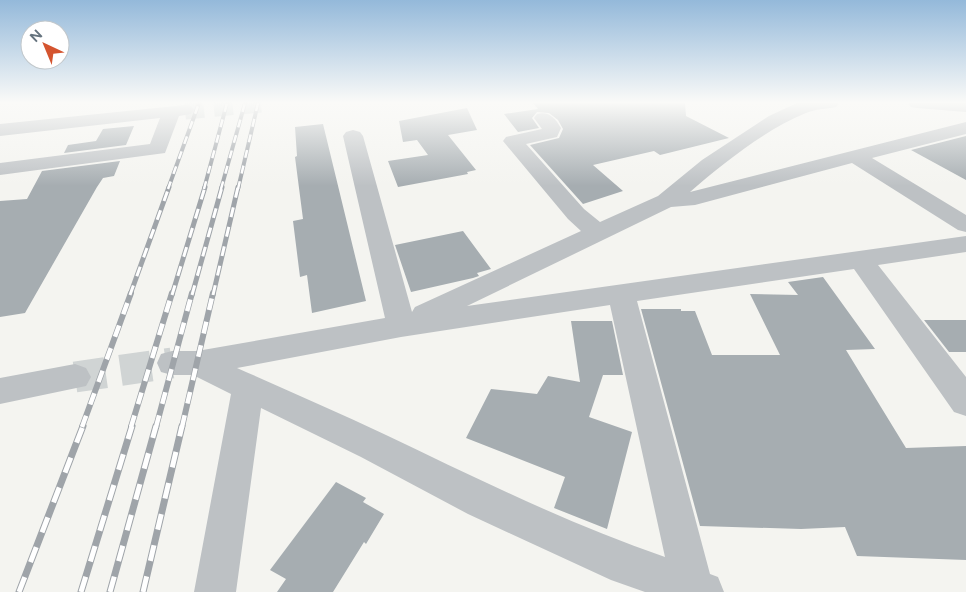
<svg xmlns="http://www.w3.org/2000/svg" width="966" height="592" font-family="Figtree,sans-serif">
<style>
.building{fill:#a6adb1}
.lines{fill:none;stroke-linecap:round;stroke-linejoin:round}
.minor-tunnel-far1{stroke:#d0d4d4;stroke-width:19;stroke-dasharray:19 10;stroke-linecap:butt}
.minor-tunnel{stroke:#d0d4d4;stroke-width:31;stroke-dasharray:31 15;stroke-linecap:butt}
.minor{fill:#bdc1c4;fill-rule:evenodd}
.rail-far3-casing{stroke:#9fa4a9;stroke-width:4}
.rail-far2-casing{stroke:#9fa4a9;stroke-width:5}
.rail-far1-casing{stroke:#9fa4a9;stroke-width:6}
.rail-casing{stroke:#9fa4a9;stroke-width:7}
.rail-far3{stroke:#fff;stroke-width:2.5;stroke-dasharray:8;stroke-linecap:butt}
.rail-far2{stroke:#fff;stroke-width:3;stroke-dasharray:10;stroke-linecap:butt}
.rail-far1{stroke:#fff;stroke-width:4.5;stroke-dasharray:12;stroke-linecap:butt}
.rail{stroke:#fff;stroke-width:5;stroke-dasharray:16;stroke-linecap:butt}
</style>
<rect width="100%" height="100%" fill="#f4f4f0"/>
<g class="building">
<path d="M 533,103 L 685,103 L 686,116 L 729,138 L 660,155 L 654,151 L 593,165 L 623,191 L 583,204 L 530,145 L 559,138 L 563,129 L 558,120 L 549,113 L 537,112 L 532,118 L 539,128 L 518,132 L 504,114 L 538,109 Z"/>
<path d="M 467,108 L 477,130 L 448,135 L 476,170 L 467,172 L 468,174 L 398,187 L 388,161 L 428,155 L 417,140 L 403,142 L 399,121 Z"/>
<path d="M 323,124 L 366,301 L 312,313 L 307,275 L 300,277 L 293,221 L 303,219 L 295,157 L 297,156 L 295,127 Z"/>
<path d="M 134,126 L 126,145 L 64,153 L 68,145 L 96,141 L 103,129 Z"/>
<path d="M 966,136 L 966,180 L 911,150 Z"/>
<path d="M 120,161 L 114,176 L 103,178 L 97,187 L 25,313 L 0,317 L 0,201 L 27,199 L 42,171 Z"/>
<path d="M 463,231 L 491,269 L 477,273 L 479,276 L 473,278 L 411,292 L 395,245 Z"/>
<path d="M 823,277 L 875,349 L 846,350 L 906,448 L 966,446 L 966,560 L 857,556 L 845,527 L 801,529 L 700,526 L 641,309 L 681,309 L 681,311 L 695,311 L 712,355 L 780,355 L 750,294 L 798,295 L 788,282 Z"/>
<path d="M 924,320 L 966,320 L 966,352 L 949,352 Z"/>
<path d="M 571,321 L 612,321 L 623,375 L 603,375 L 589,417 L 632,432 L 607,529 L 554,508 L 565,477 L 466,438 L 491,389 L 537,394 L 548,376 L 580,382 Z"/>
<path d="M 336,482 L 366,498 L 363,502 L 384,514 L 366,544 L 364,542 L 333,592 L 277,592 L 286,579 L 270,570 Z"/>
</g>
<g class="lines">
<path class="minor-tunnel-far1" d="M 185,110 L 261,103"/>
<path class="minor-tunnel" d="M 75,377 L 172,363"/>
<g class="minor">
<path d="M 797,103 L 839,103 L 836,107 C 826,109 815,109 806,113 C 766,129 722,164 690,192 L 966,122 L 966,134 L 872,158 L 966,215 L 966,232 L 958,230 L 852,163 L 695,205 L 671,207 L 467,306 L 966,236 L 966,252 L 878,265 L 966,377 L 966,416 L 954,412 L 854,269 L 637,301 L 710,574 L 718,577 L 724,592 L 645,592 L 611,580 L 468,514 L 361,457 L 261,408 L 236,592 L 194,592 L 231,394 L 193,375 L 172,375 L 161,372 L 157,363 L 161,354 L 172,351 L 197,351 L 385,318 L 343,136 L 346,132 L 353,130 L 360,132 L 363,136 L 412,312 L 415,307 L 581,231 L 568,219 L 503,141 L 506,137 L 542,129 L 534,118 L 537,114 C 549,111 555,118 561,128 L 557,137 L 526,144 L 584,209 L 600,222 L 658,196 L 702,160 L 769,116 ZM 610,305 L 665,557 C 569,524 478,479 386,435 C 337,412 287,390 237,368 L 401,337 Z"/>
<path d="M 908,103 L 966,103 L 966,112 L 917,108 L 911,107 Z"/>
<path d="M 185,105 L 191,106 L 194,110 L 191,114 L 179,116 L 165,153 L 0,175 L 0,163 L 150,144 L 160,118 L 0,136 L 0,124 Z"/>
<path d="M 75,364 L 86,368 L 91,377 L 86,386 L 0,404 L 0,378 Z"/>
</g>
<g class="rail-far3-casing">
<g id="rail-far3">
<path d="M 168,189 L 199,103"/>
<path d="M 204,189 L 227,103"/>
<path d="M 221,189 L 245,103"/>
<path d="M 238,189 L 258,103"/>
</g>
</g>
<g class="rail-far2-casing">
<g id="rail-far2">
<path d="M 130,295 L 169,187"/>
<path d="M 172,295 L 205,187"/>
<path d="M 192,295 L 222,187"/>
<path d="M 213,295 L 238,187"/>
</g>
</g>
<g class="rail-far1-casing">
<g id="rail-far1">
<path d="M 82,427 L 131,293"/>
<path d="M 131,427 L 172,293"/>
<path d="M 156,427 L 192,293"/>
<path d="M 182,427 L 213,293"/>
</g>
</g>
<g class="rail-casing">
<g id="rail">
<path d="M 19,592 L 83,426"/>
<path d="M 81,592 L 132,426"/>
<path d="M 110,592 L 156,426"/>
<path d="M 143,592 L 182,426"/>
</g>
</g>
<use href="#rail-far3" class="rail-far3"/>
<use href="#rail-far2" class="rail-far2"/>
<use href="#rail-far1" class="rail-far1"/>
<use href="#rail" class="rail"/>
</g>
<linearGradient id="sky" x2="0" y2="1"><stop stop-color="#94b9da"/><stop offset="0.55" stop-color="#fafaf8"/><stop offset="1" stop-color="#fafaf8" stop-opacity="0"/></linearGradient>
<rect width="966" height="186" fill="url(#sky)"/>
<g transform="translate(45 45) rotate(316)"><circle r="24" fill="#ffffff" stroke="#c1c7cb"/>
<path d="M0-4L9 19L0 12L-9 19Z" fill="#d4542f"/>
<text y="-8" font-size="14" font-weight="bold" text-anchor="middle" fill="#65737e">N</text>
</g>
</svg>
